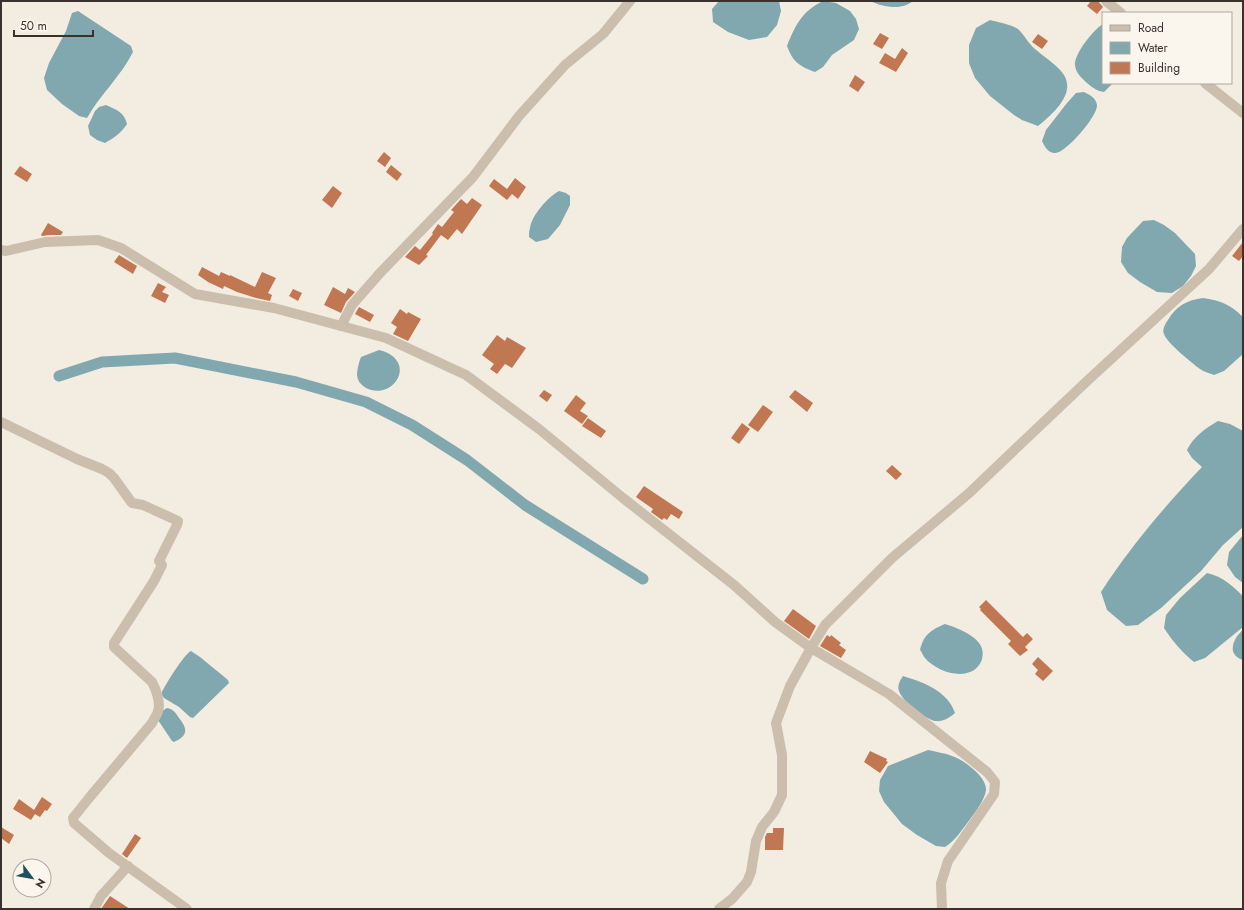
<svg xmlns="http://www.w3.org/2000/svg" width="1244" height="910" font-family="Jost,sans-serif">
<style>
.water{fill:#81a8af}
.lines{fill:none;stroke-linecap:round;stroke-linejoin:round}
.canal{stroke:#81a8af;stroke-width:11}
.building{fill:#c17751}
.minor{stroke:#cbbead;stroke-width:10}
</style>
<rect width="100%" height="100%" fill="#f3ece1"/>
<g class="water">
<path d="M 719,1 L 779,1 L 781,11 L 777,25 L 767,37 L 749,40 L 728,32 L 713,22 L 712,9 Z"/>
<path d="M 823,1 L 836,3 L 850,11 L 856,19 L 859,29 L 854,40 L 832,55 L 823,67 L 815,72 C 799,66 793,62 787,46 C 795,26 802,11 823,1 Z"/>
<path d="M 870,1 L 913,1 C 901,11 883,7 870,1 Z"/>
<path d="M 78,11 L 131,46 L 133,52 C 121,76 100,95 87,118 L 79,116 L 62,104 L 47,90 L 44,78 L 49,63 L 66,31 L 72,13 Z"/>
<path d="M 990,20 C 997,22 1014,25 1019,30 C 1025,36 1028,43 1035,49 C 1043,56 1053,62 1061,71 C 1079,91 1054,113 1038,126 L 1022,120 L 1014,115 L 990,96 L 975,78 L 969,63 L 969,45 L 976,28 Z"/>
<path d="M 1103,24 L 1103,83 L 1113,83 L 1104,92 C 1097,91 1093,88 1087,83 C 1082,78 1076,74 1075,65 C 1074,54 1094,29 1103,24 Z"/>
<path d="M 1084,92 C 1090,95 1096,98 1097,105 C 1098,116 1065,154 1055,153 C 1048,153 1045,147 1042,141 L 1046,130 L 1067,103 L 1076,93 Z"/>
<path d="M 106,105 C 117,110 124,112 127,124 C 121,133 114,138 105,143 L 97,140 L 90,135 L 88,126 L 95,111 L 99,107 Z"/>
<path d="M 559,191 L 566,193 L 570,196 L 570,205 L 560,225 L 548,239 L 536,242 L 529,237 C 529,234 529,231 530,228 C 532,215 548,197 559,191 Z"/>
<path d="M 1154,220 L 1164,225 L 1175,233 L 1195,254 L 1196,266 L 1191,276 L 1183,286 L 1172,293 L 1157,292 L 1140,282 L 1128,273 L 1121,262 L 1122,247 L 1127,238 L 1143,221 Z"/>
<path d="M 1203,298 C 1220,300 1231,305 1243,317 L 1243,354 L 1224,371 L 1214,375 C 1210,373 1204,372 1200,369 C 1193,364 1166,342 1164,334 C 1162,330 1165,324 1168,320 C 1176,306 1187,300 1203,298 Z"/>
<path d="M 379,350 C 387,352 393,355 397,361 C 404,371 397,385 386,389 C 375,394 358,388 357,375 C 357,369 359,362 361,357 Z"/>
<path d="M 1218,421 L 1230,424 L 1243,431 L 1243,527 L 1223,545 L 1201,571 L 1161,608 L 1138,625 L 1126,626 L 1107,610 L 1101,592 C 1130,547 1165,506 1202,467 L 1192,458 L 1187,450 C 1194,436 1206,428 1218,421 Z"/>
<path d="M 1243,535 L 1243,583 L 1235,577 L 1227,565 L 1229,552 Z"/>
<path d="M 1207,573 C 1224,577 1231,585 1243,596 L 1243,627 L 1205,658 L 1194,662 C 1182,652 1173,642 1164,628 L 1166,615 L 1180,598 Z"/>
<path d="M 945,624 C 960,629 988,639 982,659 C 981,664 975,671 970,672 C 956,678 934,669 925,658 C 923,656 922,652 920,650 C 924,634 931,630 945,624 Z"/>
<path d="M 1243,630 L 1243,660 C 1226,655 1233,638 1243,630 Z"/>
<path d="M 191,651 L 200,657 L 228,680 L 229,683 L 193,718 L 190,717 L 179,707 L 164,698 L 161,694 C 164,687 184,654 191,651 Z"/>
<path d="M 903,676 C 923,682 948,691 955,713 C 949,718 943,722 935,721 C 925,719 902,701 899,691 C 897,685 900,681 903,676 Z"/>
<path d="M 167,708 C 173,709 176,713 179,718 C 188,729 188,736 174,742 L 172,741 L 158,720 L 162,711 Z"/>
<path d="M 928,750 C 936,752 945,753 952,756 C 964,760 987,777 986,790 C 985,800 974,814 968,822 C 961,831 955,841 945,847 L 936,846 L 917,835 L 902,824 L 884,802 L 879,791 L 880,780 L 888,766 Z"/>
</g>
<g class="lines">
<path class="canal" d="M 59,376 L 102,362 L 175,358 L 296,382 L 366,402 L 412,425 L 467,460 L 525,505 L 643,579"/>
</g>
<g class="building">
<path d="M 1091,1 L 1098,1 L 1103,7 L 1097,14 L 1087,6 Z"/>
<path d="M 880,33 L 889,38 L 882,49 L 873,44 Z"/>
<path d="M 1038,34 L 1048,41 L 1042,49 L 1032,42 Z"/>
<path d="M 902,48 L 908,53 L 896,72 L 879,63 L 885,53 L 895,59 Z"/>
<path d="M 855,75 L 865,82 L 858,92 L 849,86 Z"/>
<path d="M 384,152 L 391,158 L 385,167 L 377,161 Z"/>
<path d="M 391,165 L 402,174 L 397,181 L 386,172 Z"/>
<path d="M 20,166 L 32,174 L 27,182 L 14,174 Z"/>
<path d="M 515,178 L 526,187 L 518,199 L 512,194 L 507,200 L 489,186 L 494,179 L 507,189 Z"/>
<path d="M 333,186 L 342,193 L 332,208 L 322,200 Z"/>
<path d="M 472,198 L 482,205 L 462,234 L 457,229 L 448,240 L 441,235 L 426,255 L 428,256 L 419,265 L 405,257 L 415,246 L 420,250 L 433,234 L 432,233 L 438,224 L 442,227 L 454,212 L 451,210 L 461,199 L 467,204 Z"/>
<path d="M 48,223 L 63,232 L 61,235 L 50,235 L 42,236 L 41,235 Z"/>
<path d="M 1243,242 L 1243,256 L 1239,261 L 1232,256 Z"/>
<path d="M 119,255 L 137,266 L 133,274 L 114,262 Z"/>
<path d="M 202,267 L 219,276 L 221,272 L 230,276 L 230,275 L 255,287 L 262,272 L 276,278 L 268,293 L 272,295 L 270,301 L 256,298 L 237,292 L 224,286 L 223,289 L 208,282 L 198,275 Z"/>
<path d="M 158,283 L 166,287 L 162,292 L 169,295 L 165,303 L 151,296 Z"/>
<path d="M 333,287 L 345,294 L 348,288 L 355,292 L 346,302 L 341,313 L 324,305 Z"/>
<path d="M 293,289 L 302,293 L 298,301 L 289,296 Z"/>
<path d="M 359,307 L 374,315 L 370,322 L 355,314 Z"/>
<path d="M 400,309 L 407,314 L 408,312 L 421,319 L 408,341 L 393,334 L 397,327 L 391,323 Z"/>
<path d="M 497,335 L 505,341 L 507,337 L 526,348 L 512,368 L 505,364 L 497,374 L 490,369 L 494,364 L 482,355 Z"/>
<path d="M 544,390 L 552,395 L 547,402 L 539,396 Z"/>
<path d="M 795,390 L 813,403 L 807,412 L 789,397 Z"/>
<path d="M 576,395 L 586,403 L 580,411 L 588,416 L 582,424 L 564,411 Z"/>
<path d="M 763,405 L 773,412 L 758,432 L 748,425 Z"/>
<path d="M 588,418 L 606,431 L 601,438 L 582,426 Z"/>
<path d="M 742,423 L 750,429 L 739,444 L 731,438 Z"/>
<path d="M 892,465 L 902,474 L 896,480 L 886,471 Z"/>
<path d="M 644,486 L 683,512 L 679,519 L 671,514 L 667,520 L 664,518 L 662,520 L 651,512 L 653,509 L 636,497 Z"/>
<path d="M 986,600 L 1023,637 L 1027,633 L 1033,639 L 1025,647 L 1028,650 L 1020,656 L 1008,644 L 1011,641 L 980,610 L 981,609 L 979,607 Z"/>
<path d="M 793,609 L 816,626 L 809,639 L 784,621 Z"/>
<path d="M 827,635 L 830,637 L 831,635 L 841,643 L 839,645 L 846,650 L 841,658 L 820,646 Z"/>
<path d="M 1038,657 L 1053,671 L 1043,681 L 1035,674 L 1038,670 L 1032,664 Z"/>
<path d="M 870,751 L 887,759 L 886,761 L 888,762 L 880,773 L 864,762 Z"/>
<path d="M 42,797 L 52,804 L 47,811 L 45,810 L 40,817 L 35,814 L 31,820 L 13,809 L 19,799 L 34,810 Z"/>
<path d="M 1,827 L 14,835 L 9,844 L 1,838 Z"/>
<path d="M 773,828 L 784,828 L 783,850 L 765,850 L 765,837 L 767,833 L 773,833 Z"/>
<path d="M 135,834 L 141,838 L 127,858 L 122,854 Z"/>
<path d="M 110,896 L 130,909 L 101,909 Z"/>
</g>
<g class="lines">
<g class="minor">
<path d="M 1106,1 L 1121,13"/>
<path d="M 1205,83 L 1243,113"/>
<path d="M 1,250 L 6,251 L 45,242 L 98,240 L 121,248 L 195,294 L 274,308 L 386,338 L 466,375 L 539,429 L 623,498 L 734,585 L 775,622 L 811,648 L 790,686 L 776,723 L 782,755 L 782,795 L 774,812 L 762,827 L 756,841 L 751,872 L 747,882 L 732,899 L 719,909"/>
<path d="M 341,326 L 352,305 L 380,273 L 473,177 L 519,116 L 565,65 L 603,34 L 630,1"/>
<path d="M 1,422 L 77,459 L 102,469 L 109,473 L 114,478 L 132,503 L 143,505 L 178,521 L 177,525 L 159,561 L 162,565 L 154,581 L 114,643 L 114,647 L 152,682 C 156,689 161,704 158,711 C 157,715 154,719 152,723 L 89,798 L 73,818 L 74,823 L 109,853 L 187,909"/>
<path d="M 94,909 L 101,896 L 128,866"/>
<path d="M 942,909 L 941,883 L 948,861 L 994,794 L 995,782 L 987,772 L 889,694 L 811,648 L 825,625 L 892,558 L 968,494 L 1088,380 L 1209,269 L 1243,229"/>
</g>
</g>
<rect width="1244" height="910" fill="none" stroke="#39312b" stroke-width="4"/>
<rect x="1102" y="12" width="130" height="72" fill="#faf6ee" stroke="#ada7a0"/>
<rect x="1110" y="25" width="20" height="6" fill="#cbbead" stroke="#ada7a0"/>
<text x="1138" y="32" font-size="12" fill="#39312b">Road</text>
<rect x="1110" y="42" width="20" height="12" fill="#81a8af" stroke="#ada7a0"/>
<text x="1138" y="52" font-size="12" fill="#39312b">Water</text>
<rect x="1110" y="62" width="20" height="12" fill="#c17751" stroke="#ada7a0"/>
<text x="1138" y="72" font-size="12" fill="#39312b">Building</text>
<g transform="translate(32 878) rotate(122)"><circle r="19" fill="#faf6ee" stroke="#ada7a0"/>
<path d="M0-3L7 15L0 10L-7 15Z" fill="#22505a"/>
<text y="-6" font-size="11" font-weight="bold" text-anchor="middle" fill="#39312b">N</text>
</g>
<path d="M14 30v6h79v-6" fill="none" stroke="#39312b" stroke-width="2"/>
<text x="20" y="30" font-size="12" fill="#39312b" stroke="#faf6ee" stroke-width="3" paint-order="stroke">50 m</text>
</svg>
